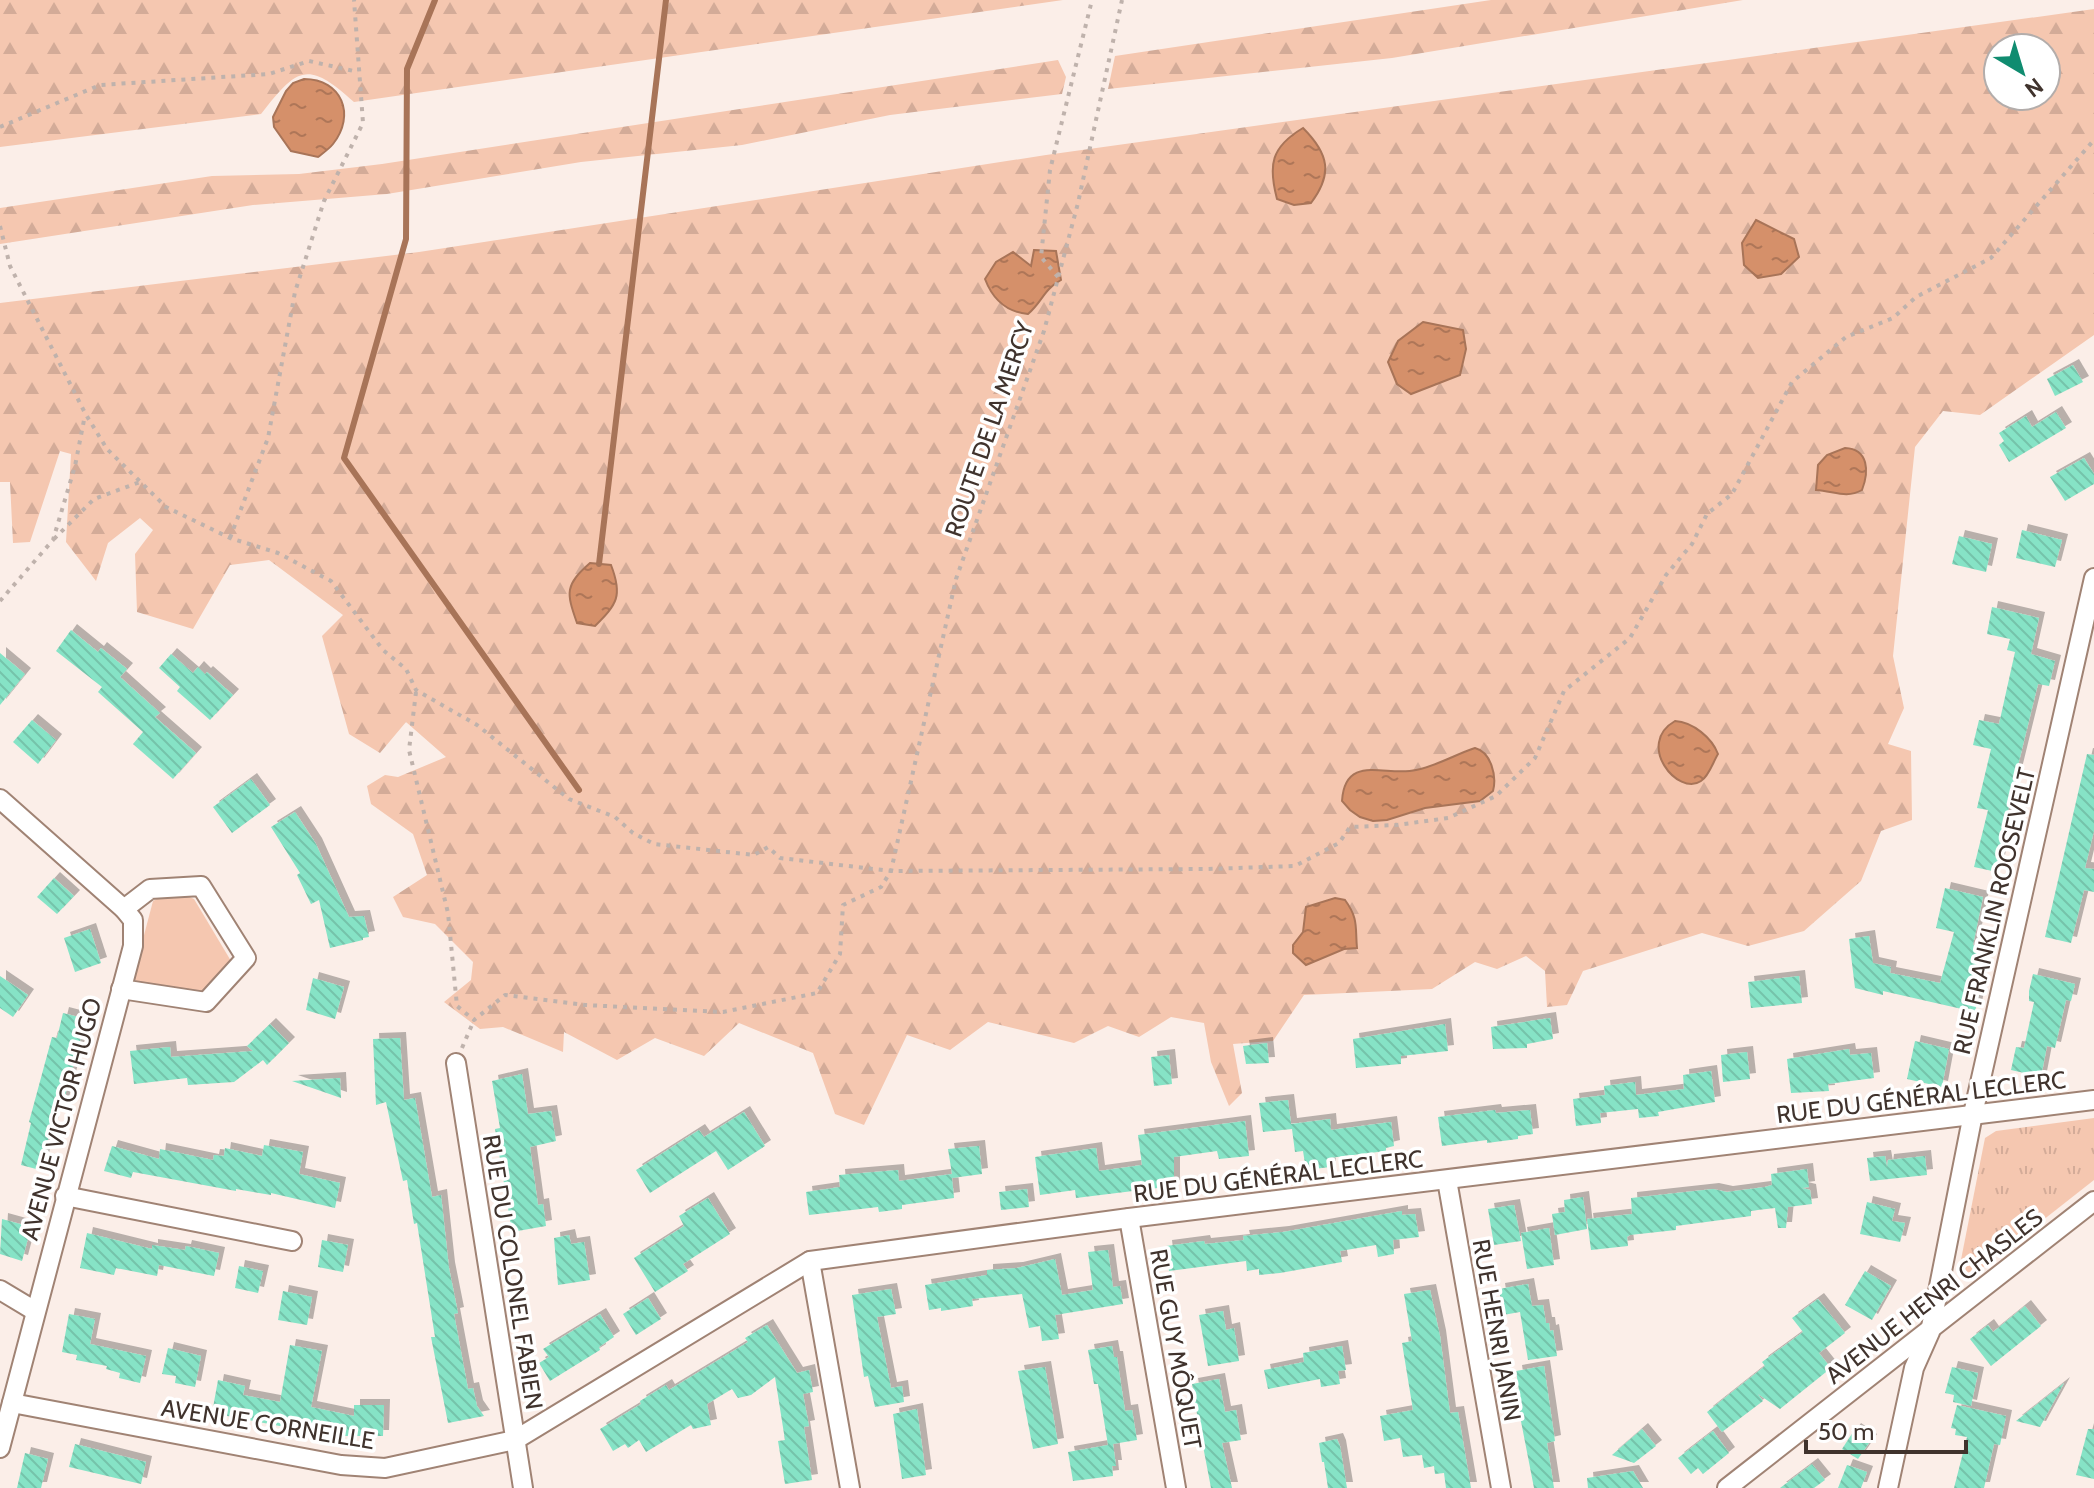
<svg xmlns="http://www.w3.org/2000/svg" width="2094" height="1488" font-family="Cabin,sans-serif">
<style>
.grass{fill:#f5c7b0}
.forest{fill:url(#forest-firs);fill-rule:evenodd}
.park{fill:url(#park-tufts)}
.water{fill:url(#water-ripples);stroke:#a87458;stroke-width:2}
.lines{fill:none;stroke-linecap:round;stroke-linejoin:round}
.stream{stroke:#a87458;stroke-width:6}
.building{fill:url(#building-back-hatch);filter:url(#shadow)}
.minor-casing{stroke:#a08374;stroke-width:22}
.path{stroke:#bfb2ac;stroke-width:4;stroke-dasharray:4 6;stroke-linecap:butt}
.minor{stroke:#fff;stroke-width:18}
.labels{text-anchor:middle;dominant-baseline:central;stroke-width:7;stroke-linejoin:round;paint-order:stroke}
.street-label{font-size:24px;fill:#40332d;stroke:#fff}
</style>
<defs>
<pattern id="forest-firs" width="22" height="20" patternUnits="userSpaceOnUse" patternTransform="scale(2)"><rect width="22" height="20" fill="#f5c7b0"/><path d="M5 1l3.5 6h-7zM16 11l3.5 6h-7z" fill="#d3ab98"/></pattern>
<pattern id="park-tufts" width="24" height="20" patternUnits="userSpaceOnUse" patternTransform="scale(2)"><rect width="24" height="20" fill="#f5c7b0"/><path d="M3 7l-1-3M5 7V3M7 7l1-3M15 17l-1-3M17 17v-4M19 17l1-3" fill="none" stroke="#d3ab98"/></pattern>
<pattern id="water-ripples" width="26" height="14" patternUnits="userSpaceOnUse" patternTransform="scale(2)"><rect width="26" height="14" fill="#d5906a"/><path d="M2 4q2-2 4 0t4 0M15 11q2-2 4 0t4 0" fill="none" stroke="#ae7658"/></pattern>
<pattern id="building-back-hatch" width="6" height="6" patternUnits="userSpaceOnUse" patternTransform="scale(2)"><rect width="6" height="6" fill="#86e3c6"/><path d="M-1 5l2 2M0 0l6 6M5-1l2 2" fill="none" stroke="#75c3aa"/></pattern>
<filter id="shadow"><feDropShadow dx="6" dy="-6" stdDeviation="0" flood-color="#0004"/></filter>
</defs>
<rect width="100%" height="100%" fill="#fbeee8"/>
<path class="grass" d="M 187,896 L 194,899 L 231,961 L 199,994 L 138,983 L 133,977 L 153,901 L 159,898 Z"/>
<g class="forest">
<path d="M 0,0 L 1063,0 L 354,102 C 307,59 297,68 261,114 L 0,147 Z"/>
<path d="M 1491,0 L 1743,0 L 1392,58 L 1108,89 L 1115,56 Z"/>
<path d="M 2094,9 L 2094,335 L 1980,415 L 1943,411 L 1915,447 L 1893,656 L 1904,708 L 1888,744 L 1911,751 L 1912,820 L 1881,831 L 1861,881 L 1804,931 L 1748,946 L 1702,933 L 1583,971 L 1567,1005 L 1547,1007 L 1545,971 L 1526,956 L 1497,969 L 1475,962 L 1432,989 L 1304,995 L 1273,1041 L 1233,1044 L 1242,1093 L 1229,1106 L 1211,1062 L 1204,1023 L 1171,1017 L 1139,1037 L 1108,1026 L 1074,1043 L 988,1022 L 950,1050 L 907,1035 L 864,1125 L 835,1114 L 813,1053 L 739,1023 L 704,1056 L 655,1038 L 617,1060 L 564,1032 L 563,1052 L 503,1027 L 480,1029 L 444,1002 L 471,980 L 473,962 L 435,924 L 403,917 L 393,897 L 427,875 L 413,834 L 371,804 L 367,786 L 385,775 L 398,777 L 446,757 L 406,722 L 380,753 L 349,734 L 322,636 L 343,615 L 269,560 L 230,565 L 193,629 L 137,612 L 135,554 L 153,530 L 140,518 L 108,543 L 96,581 L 66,542 L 71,454 L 60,451 L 30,542 L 13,543 L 10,482 L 0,482 L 0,303 L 419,252 L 1046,155 ZM 1998,48 L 2046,48 L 2046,96 L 1998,96 Z"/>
<path d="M 1058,60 L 1066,77 L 1062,94 L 890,115 L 742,145 L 581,162 L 387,194 L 253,205 L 0,244 L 0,208 L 212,176 L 299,174 L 382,164 Z"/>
</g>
<path class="park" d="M 2094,1118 L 2094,1180 L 1968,1279 L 1958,1275 L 1985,1138 L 1996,1131 Z"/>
<g class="water">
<path d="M 304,79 C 342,79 356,115 333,144 C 329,149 323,153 318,157 L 291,151 L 274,127 L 273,117 L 286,91 L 293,83 Z"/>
<path d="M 1303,128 C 1329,154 1333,174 1311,203 L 1294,205 L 1277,199 C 1268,165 1271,147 1303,128 Z"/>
<path d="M 1756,220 L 1794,239 L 1799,257 L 1781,274 L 1758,278 L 1744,265 L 1742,243 Z"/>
<path d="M 1034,250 L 1056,251 L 1061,280 C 1043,290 1043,301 1028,314 C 1006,312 993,300 985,279 L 996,262 L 1013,252 L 1031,266 Z"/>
<path d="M 1423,322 L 1463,330 L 1466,349 L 1460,375 L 1411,394 L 1397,384 L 1388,362 L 1398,341 Z"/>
<path d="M 1845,448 C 1869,449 1869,472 1862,490 C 1846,499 1834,491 1816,490 L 1818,465 L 1827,455 Z"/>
<path d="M 590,563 L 611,565 C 623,596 617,604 595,626 L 577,623 C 566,592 565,585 590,563 Z"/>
<path d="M 1675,721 C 1693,722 1712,738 1718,754 C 1713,762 1709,776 1701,781 C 1678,797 1635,744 1675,721 Z"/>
<path d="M 1475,748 C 1491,752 1497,776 1493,791 L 1480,801 L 1425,808 L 1387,820 L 1373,821 L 1360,817 L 1350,810 L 1342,801 C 1345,753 1386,777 1416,770 C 1437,766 1456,754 1475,748 Z"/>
<path d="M 1335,898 L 1345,900 C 1359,919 1355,928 1357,948 L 1344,949 L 1306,965 L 1293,953 L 1293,945 L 1303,932 L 1306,907 Z"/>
</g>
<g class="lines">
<g class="stream">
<path d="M 435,0 L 407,69 L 406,239 L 344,458 L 579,790"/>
<path d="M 599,564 L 666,0"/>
</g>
</g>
<g class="building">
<path d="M 2073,365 L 2083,382 L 2055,396 L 2047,379 Z"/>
<path d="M 2056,412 L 2066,428 L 2009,462 L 1999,445 L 2004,441 L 1999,433 L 2026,416 L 2032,427 Z"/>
<path d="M 2084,458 L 2094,474 L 2094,484 L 2065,501 L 2050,477 Z"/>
<path d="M 2022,530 L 2062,540 L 2055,567 L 2016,558 Z"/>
<path d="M 1959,536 L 1992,544 L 1986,572 L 1952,564 Z"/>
<path d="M 1992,607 L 2039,618 L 2031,654 L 2055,661 L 2049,686 L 2038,684 L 2012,790 L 1997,872 L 1974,867 L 1988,810 L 1977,808 L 1991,749 L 1973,745 L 1979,720 L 1999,724 L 2015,652 L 2007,650 L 2010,639 L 1987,634 Z"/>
<path d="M 71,630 L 98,652 L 101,648 L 127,669 L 120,677 L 160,713 L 155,717 L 196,753 L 173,779 L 133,744 L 143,732 L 98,692 L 102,687 L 56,651 Z"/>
<path d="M 0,653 L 25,674 L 0,705 Z"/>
<path d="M 171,654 L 193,673 L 198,667 L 205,674 L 207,672 L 233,695 L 210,720 L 177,691 L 180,687 L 159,668 Z"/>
<path d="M 32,720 L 56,740 L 38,764 L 13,742 Z"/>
<path d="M 2087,754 L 2094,755 L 2094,831 L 2085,868 L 2094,869 L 2094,892 L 2084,890 L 2071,943 L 2045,937 Z"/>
<path d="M 251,779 L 270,805 L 232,833 L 213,807 Z"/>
<path d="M 295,812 L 316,844 L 349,917 L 364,916 L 369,937 L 363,938 L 363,940 L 330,948 L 319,900 L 311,904 L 297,875 L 300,873 L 271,827 Z"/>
<path d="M 54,878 L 74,896 L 57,914 L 37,897 Z"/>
<path d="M 1945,888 L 1983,897 L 1973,945 L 1982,947 L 1972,991 L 1979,993 L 1975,1012 L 1883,991 L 1883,995 L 1855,988 L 1849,939 L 1869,936 L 1873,963 L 1891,967 L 1890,973 L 1940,983 L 1954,932 L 1936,928 Z"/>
<path d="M 90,929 L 101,963 L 75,972 L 64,938 Z"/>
<path d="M 2033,974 L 2075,984 L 2071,1001 L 2066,1000 L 2055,1048 L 2047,1046 L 2041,1077 L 2011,1070 L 2016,1047 L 2024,1048 L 2034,1002 L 2029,1001 L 2029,991 Z"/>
<path d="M 0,976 L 28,995 L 13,1017 L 0,1008 Z"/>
<path d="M 1799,976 L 1802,1003 L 1751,1008 L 1748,982 Z"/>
<path d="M 313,978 L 344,987 L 335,1019 L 306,1010 Z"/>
<path d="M 63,1013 L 86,1019 L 63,1103 L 58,1102 L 40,1170 L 21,1165 L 31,1123 L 29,1122 L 52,1037 L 57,1038 Z"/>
<path d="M 1550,1018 L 1553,1039 L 1527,1044 L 1527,1048 L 1493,1049 L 1491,1027 Z"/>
<path d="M 270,1024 L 289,1043 L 267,1065 L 263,1060 L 234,1082 L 188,1085 L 187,1078 L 134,1084 L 130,1051 L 170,1047 L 171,1057 L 253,1051 L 247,1046 Z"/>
<path d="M 1445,1024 L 1448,1051 L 1401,1056 L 1401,1064 L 1356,1068 L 1353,1039 Z"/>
<path d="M 400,1038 L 404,1100 L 415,1098 L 432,1197 L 441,1195 L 449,1268 L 458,1313 L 454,1314 L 468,1389 L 473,1388 L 477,1406 L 484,1416 L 448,1423 L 431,1337 L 435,1337 L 417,1223 L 414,1224 L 407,1180 L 403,1181 L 386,1102 L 376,1105 L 373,1039 Z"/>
<path d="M 1915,1041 L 1949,1049 L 1942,1087 L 1907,1079 Z"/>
<path d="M 1267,1043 L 1269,1063 L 1246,1064 L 1243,1046 Z"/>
<path d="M 1849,1049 L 1850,1055 L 1871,1053 L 1874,1078 L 1828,1084 L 1829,1091 L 1791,1093 L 1787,1059 Z"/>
<path d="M 1747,1052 L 1750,1079 L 1723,1082 L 1721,1055 Z"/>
<path d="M 1169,1055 L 1172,1084 L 1154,1086 L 1151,1057 Z"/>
<path d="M 1711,1071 L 1715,1102 L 1669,1110 L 1658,1112 L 1659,1116 L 1639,1118 L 1637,1098 L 1638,1109 L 1600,1113 L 1601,1123 L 1576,1126 L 1573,1099 L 1605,1095 L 1604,1086 L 1635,1082 L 1636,1095 L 1684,1089 L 1683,1075 Z"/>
<path d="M 522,1074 L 528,1114 L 551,1111 L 556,1141 L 530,1147 L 538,1205 L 543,1204 L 546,1226 L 512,1232 L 495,1129 L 500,1128 L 492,1081 Z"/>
<path d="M 340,1078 L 341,1098 L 292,1081 Z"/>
<path d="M 1288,1100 L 1291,1124 L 1330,1119 L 1331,1130 L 1391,1122 L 1394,1146 L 1386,1148 L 1386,1151 L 1329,1158 L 1330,1167 L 1306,1170 L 1303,1151 L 1295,1152 L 1292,1129 L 1263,1132 L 1259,1103 Z"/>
<path d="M 1495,1110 L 1496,1113 L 1530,1110 L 1533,1134 L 1518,1136 L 1518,1139 L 1487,1143 L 1487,1140 L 1442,1146 L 1438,1117 Z"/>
<path d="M 744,1112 L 765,1146 L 728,1170 L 716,1151 L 650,1193 L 636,1170 L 699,1130 L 704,1137 Z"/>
<path d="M 1245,1121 L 1249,1156 L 1219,1159 L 1217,1151 L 1174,1157 L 1174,1186 L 1076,1198 L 1075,1190 L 1040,1195 L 1035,1157 L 1096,1148 L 1099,1171 L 1142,1165 L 1138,1135 Z"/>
<path d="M 264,1145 L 303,1152 L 299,1174 L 340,1183 L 335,1208 L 271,1193 L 271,1195 L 236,1189 L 236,1191 L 133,1172 L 131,1178 L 104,1171 L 112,1146 L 159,1159 L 160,1149 L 213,1160 L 214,1155 L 224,1156 L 225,1148 L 262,1156 Z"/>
<path d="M 979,1146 L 982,1174 L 952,1178 L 954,1198 L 902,1205 L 902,1209 L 879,1212 L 878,1207 L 809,1215 L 806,1192 L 840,1187 L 839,1175 L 898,1170 L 899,1181 L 952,1174 L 948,1149 Z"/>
<path d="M 1885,1156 L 1887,1167 L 1888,1160 L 1925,1156 L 1927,1175 L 1870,1181 L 1867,1158 Z"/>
<path d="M 1807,1169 L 1809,1187 L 1802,1188 L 1810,1190 L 1812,1204 L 1788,1207 L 1786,1228 L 1778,1228 L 1775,1208 L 1758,1210 L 1751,1211 L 1751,1216 L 1676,1226 L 1676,1230 L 1630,1235 L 1627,1237 L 1628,1246 L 1591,1250 L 1587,1219 L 1632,1214 L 1631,1198 L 1713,1189 L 1727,1192 L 1765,1187 L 1772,1185 L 1771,1174 Z"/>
<path d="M 1027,1189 L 1029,1207 L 1001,1210 L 999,1192 Z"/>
<path d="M 1583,1197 L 1587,1229 L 1555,1235 L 1552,1214 L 1565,1212 L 1564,1200 Z"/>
<path d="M 708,1198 L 730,1234 L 683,1264 L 688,1271 L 655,1292 L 634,1258 L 684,1226 L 679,1216 Z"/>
<path d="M 1867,1202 L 1895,1209 L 1892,1221 L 1905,1223 L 1900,1242 L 1860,1234 Z"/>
<path d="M 1514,1205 L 1521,1241 L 1494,1245 L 1488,1209 Z"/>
<path d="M 1402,1211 L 1402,1215 L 1415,1214 L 1419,1237 L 1393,1240 L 1394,1254 L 1378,1257 L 1376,1245 L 1340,1251 L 1342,1262 L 1280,1273 L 1259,1275 L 1259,1269 L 1247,1271 L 1246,1261 L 1169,1271 L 1166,1246 L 1204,1241 L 1205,1244 L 1244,1240 L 1243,1236 L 1283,1232 Z"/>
<path d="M 2,1219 L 31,1227 L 22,1261 L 0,1254 Z"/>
<path d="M 1549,1228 L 1554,1265 L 1527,1269 L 1521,1233 Z"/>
<path d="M 87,1233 L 152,1249 L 152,1245 L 185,1250 L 186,1246 L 219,1253 L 214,1276 L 159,1265 L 157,1276 L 116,1268 L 114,1275 L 80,1268 Z"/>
<path d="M 569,1235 L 571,1244 L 584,1242 L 590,1280 L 558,1285 L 554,1238 Z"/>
<path d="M 322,1240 L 348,1245 L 343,1272 L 318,1267 Z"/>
<path d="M 1108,1250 L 1113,1287 L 1120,1286 L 1123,1304 L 1055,1315 L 1059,1339 L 1042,1341 L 1040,1326 L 1029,1328 L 1022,1294 L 972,1299 L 973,1306 L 941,1311 L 941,1308 L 929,1310 L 925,1285 L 987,1275 L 987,1270 L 1017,1268 L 1055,1259 L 1062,1295 L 1093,1290 L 1088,1252 Z"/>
<path d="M 239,1266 L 263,1271 L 258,1293 L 235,1288 Z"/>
<path d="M 1865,1271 L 1891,1286 L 1872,1320 L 1845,1305 Z"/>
<path d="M 1528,1284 L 1532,1306 L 1543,1305 L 1546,1323 L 1549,1323 L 1550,1331 L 1553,1330 L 1557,1356 L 1528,1360 L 1520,1312 L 1503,1315 L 1499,1289 Z"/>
<path d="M 891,1289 L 896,1314 L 877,1317 L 891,1388 L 902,1386 L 904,1402 L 875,1407 L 868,1376 L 864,1377 L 852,1295 Z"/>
<path d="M 1430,1290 L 1440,1336 L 1450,1413 L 1458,1412 L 1471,1488 L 1446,1488 L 1444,1473 L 1435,1474 L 1434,1466 L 1424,1468 L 1422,1455 L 1403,1457 L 1400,1438 L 1384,1441 L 1380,1416 L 1413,1410 L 1402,1343 L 1412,1341 L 1404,1294 Z"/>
<path d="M 283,1291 L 312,1297 L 307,1325 L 278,1320 Z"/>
<path d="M 648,1298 L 661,1319 L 636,1335 L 623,1314 Z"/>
<path d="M 1818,1299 L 1845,1333 L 1819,1353 L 1831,1368 L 1780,1409 L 1758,1394 L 1763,1401 L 1722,1432 L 1707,1412 L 1765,1366 L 1762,1362 L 1803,1332 L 1792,1318 Z"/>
<path d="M 2025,1306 L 2041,1326 L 1991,1366 L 1970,1339 L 1988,1325 L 1993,1332 Z"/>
<path d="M 1223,1311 L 1226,1330 L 1234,1328 L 1239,1361 L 1208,1366 L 1199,1315 Z"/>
<path d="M 69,1314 L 95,1319 L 90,1344 L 146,1356 L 140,1383 L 119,1378 L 120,1373 L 106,1369 L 107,1366 L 76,1360 L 77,1355 L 62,1352 Z"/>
<path d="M 600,1314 L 614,1337 L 599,1347 L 600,1350 L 550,1381 L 539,1363 L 549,1357 L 543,1349 Z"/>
<path d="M 767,1325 L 797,1373 L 809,1370 L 813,1392 L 803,1394 L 809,1426 L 804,1427 L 812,1480 L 785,1484 L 778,1441 L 785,1440 L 775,1377 L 751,1395 L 738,1398 L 732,1389 L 707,1404 L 711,1425 L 693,1429 L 691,1425 L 646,1452 L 639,1440 L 628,1448 L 625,1444 L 613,1451 L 600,1429 L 641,1404 L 640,1401 L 666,1385 L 669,1390 L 748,1342 L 745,1338 Z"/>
<path d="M 290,1345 L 322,1351 L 311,1407 L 354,1416 L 354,1405 L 384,1405 L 383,1436 L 332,1436 L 212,1413 L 218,1380 L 245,1386 L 243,1395 L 280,1402 Z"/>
<path d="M 1112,1346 L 1114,1357 L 1117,1357 L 1125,1411 L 1132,1410 L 1137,1440 L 1113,1444 L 1116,1466 L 1112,1466 L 1113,1476 L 1073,1481 L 1068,1452 L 1108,1445 L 1098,1384 L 1094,1384 L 1088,1350 Z"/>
<path d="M 1342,1346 L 1346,1370 L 1338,1371 L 1340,1384 L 1321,1387 L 1320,1379 L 1268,1389 L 1264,1370 L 1304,1362 L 1303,1353 Z"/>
<path d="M 168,1348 L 201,1356 L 195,1387 L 175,1383 L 176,1376 L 162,1374 Z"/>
<path d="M 1544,1366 L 1555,1441 L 1547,1443 L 1554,1488 L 1534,1488 L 1519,1411 L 1522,1410 L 1516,1371 Z"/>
<path d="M 1045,1367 L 1058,1444 L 1033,1449 L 1018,1371 Z"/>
<path d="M 1952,1367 L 1978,1373 L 1971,1406 L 1953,1402 L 1954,1395 L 1945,1393 Z"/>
<path d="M 1219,1379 L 1225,1412 L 1236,1410 L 1241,1440 L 1222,1443 L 1232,1488 L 1211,1488 L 1203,1446 L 1199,1447 L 1196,1427 L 1199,1426 L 1192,1384 Z"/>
<path d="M 2064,1383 L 2040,1427 L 2016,1421 Z"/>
<path d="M 1957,1405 L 2006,1416 L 2000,1445 L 1994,1444 L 1984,1488 L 1954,1488 L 1967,1437 L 1955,1435 L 1956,1429 L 1951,1428 Z"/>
<path d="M 917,1409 L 926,1475 L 902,1479 L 893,1414 Z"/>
<path d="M 1642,1429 L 1656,1446 L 1634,1463 L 1612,1455 Z"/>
<path d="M 1855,1429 L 1871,1440 L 1858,1459 L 1842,1449 Z"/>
<path d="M 2088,1429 L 2094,1429 L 2094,1479 L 2076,1475 Z"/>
<path d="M 1713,1431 L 1729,1453 L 1703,1474 L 1698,1468 L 1691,1474 L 1678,1458 Z"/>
<path d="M 1337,1439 L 1340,1446 L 1347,1488 L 1328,1488 L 1324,1462 L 1322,1462 L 1319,1443 Z"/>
<path d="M 75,1444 L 146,1462 L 141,1484 L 69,1467 Z"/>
<path d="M 25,1453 L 48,1459 L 41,1488 L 17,1488 Z"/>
<path d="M 1812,1464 L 1825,1480 L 1814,1488 L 1780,1488 Z"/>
<path d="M 1847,1465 L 1867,1472 L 1861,1488 L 1838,1488 Z"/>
<path d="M 1633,1471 L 1643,1488 L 1588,1488 L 1587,1478 Z"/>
</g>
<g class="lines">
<g class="minor-casing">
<g id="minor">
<path d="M 0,799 L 124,909 L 133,920 L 133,946 L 0,1448"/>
<path d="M 121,989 L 206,1002 L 246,958 L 201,886 L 150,889 L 124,909"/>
<path d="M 456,1063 L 523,1488"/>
<path d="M 1447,1180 L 1501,1488"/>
<path d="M 65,1196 L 292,1241"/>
<path d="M 1129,1218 L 1176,1488"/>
<path d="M 810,1261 L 850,1488"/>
<path d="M 0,1290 L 35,1311"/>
<path d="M 12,1403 L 341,1465 L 385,1468 L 515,1440 L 810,1261 L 1129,1218 L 2094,1100"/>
<path d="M 1727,1488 L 2094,1201"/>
<path d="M 1888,1488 L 1914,1368 L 1930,1332 L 1973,1114 L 2094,578"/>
</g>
</g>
<g class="path">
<path d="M 0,127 L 100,85 L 269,74 L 309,61 L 358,72"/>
<path d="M 0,226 L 10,266 L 85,413 L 107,449 L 166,507 L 230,538 L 278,553 L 331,581 L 383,650 L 406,669 L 416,690 L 477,725 L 569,799 L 615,817 L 633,833 L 654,844 L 754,855 L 768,847 L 780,858 L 891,871 L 1208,869 L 1295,866 L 1339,843 L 1350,827 L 1397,825 L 1448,818 L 1496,796 L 1535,758 L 1564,691 L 1630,638 L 1666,575 L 1692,544 L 1707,514 L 1732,494 L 1792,382 L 1846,337 L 1893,318 L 1916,297 L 1991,258 L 2094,140"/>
<path d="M 1058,277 L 1041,257 L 1050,170 L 1092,0"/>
<path d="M 230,538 L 268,438 L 295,292 L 324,201 L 363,123 L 354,0"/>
<path d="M 54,539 L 94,499 L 140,482"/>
<path d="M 0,601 L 53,540 L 75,466 L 85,415"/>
<path d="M 416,692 L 409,750 L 448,913 L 457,1006 L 474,1020 L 505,995 L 585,1005 L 723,1012 L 817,993 L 840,954 L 843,905 L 881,887 L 891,871 L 956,579 L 1044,331 L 1078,203 L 1122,0"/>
<path d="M 462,1048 L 474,1020"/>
</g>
<use href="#minor" class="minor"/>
</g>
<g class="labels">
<g class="street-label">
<text transform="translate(989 429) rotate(-71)">ROUTE DE LA MERCY</text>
<text transform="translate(1994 911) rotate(-77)">RUE FRANKLIN ROOSEVELT</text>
<text transform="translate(1921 1097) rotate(-7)">RUE DU GÉNÉRAL LECLERC</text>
<text transform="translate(61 1119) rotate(-75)">AVENUE VICTOR HUGO</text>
<text transform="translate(1278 1176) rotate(-7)">RUE DU GÉNÉRAL LECLERC</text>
<text transform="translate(513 1272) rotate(81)">RUE DU COLONEL FABIEN</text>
<text transform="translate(1934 1296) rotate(-38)">AVENUE HENRI CHASLES</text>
<text transform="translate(1497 1330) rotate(80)">RUE HENRI JANIN</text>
<text transform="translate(1176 1349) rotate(80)">RUE GUY MÔQUET</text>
<text transform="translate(268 1424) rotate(9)">AVENUE CORNEILLE</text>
</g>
</g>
<g transform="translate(2022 72) rotate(142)"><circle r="38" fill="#ffffff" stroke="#b3adab" stroke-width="2"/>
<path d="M0-6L14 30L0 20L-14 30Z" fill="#108c70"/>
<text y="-12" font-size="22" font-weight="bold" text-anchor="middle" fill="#40332d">N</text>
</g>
<path d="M1806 1440v12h160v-12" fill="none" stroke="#40332d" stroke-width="4"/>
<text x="1818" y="1440" font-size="24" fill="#40332d" stroke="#ffffff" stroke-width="6" paint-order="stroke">50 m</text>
</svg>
